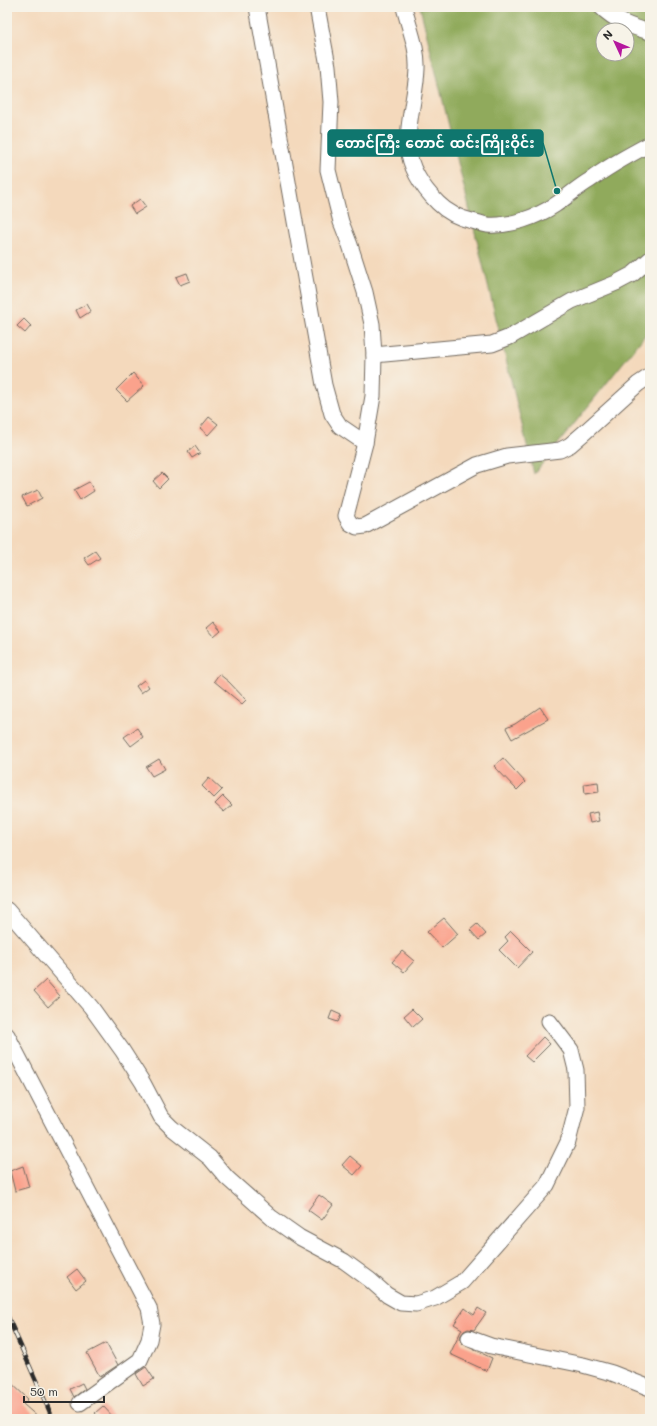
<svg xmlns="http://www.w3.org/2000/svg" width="657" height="1426" font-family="Mali,'Noto Sans Myanmar',sans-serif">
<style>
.forest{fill:#90aa5c;stroke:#5e6a44;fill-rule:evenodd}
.building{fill:#faa28c}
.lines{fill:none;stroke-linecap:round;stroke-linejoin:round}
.minor-casing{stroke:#71685e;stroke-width:17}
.minor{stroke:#fff;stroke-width:15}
.rail-casing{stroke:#2b2b2b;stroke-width:4.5}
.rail{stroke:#f7f3e8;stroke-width:3;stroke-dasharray:9;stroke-linecap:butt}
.leader{fill:none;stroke:#0f766e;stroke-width:1.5}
.callout-dot{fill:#0f766e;stroke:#f7f3e8;stroke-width:1.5}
.callout{fill:#0f766e;stroke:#0f766e;stroke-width:1.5}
.callout-label{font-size:14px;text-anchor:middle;font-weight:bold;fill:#fff}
</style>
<rect width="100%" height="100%" fill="#f7f3e8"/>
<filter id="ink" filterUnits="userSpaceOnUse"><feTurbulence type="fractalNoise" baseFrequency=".025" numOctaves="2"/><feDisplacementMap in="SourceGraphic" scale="8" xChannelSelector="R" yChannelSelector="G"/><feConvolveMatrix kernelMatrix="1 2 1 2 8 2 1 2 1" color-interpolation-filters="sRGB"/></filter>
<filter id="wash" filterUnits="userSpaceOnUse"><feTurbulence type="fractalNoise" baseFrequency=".012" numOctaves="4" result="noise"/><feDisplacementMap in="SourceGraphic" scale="16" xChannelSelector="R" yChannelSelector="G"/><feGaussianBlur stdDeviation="0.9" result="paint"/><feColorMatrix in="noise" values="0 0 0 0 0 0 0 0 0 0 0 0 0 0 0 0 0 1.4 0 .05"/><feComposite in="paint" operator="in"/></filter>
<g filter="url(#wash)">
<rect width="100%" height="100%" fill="#f4d9bc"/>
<path class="forest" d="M 420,7 L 650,7 L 650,329 L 534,474 ZM 603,30 L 627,30 L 627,54 L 603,54 Z"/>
<g id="blocks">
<g class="building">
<path d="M 140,199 L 146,207 L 135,214 L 130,206 Z"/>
<path d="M 187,273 L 190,281 L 180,285 L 176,277 Z"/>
<path d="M 87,304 L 91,311 L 80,318 L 76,310 Z"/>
<path d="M 24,319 L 31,326 L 25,333 L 17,326 Z"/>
<path d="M 133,373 L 144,386 L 127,401 L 116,390 Z"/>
<path d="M 209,417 L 218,424 L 208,435 L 200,428 Z"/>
<path d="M 195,446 L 200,453 L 192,458 L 188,452 Z"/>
<path d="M 162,473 L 168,479 L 159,488 L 153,481 Z"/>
<path d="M 89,482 L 94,491 L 80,500 L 74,490 Z"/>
<path d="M 38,490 L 42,498 L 27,506 L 22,497 Z"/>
<path d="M 95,551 L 100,558 L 89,565 L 84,558 Z"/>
<path d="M 213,622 L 221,631 L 214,637 L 206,628 Z"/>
<path d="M 219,674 L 229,682 L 246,700 L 242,704 L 214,681 Z"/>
<path d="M 144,680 L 149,687 L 141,693 L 136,686 Z"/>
<path d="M 540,707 L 548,719 L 512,739 L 506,728 L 515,724 Z"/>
<path d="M 137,728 L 143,737 L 131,746 L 124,737 Z"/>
<path d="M 503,758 L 525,782 L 517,790 L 494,766 Z"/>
<path d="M 159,759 L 165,769 L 152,776 L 146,767 Z"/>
<path d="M 209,778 L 222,790 L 214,798 L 202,786 Z"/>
<path d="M 598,782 L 599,792 L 585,794 L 584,784 Z"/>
<path d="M 223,796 L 232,805 L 224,812 L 215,804 Z"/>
<path d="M 597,812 L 599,821 L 590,823 L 588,814 Z"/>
<path d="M 444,918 L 458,934 L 442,948 L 427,932 Z"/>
<path d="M 477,924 L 486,934 L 479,940 L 470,930 Z"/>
<path d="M 511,931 L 532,952 L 517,968 L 499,950 L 508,941 L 505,937 Z"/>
<path d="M 402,951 L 414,961 L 404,972 L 392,962 Z"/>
<path d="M 46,980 L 60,996 L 48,1007 L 34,991 Z"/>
<path d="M 412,1009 L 422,1019 L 413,1027 L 404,1016 Z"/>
<path d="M 332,1011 L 341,1015 L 338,1022 L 329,1019 Z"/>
<path d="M 543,1037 L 550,1044 L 532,1062 L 525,1056 Z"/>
<path d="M 350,1156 L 362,1166 L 354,1175 L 342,1165 Z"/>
<path d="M 23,1166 L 29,1187 L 15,1191 L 10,1171 Z"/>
<path d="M 319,1195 L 333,1205 L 322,1220 L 308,1210 Z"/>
<path d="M 77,1269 L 86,1281 L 76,1289 L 67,1277 Z"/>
<path d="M 465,1308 L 474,1315 L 478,1308 L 486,1313 L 474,1330 L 468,1329 L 464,1331 L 461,1335 L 460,1339 L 462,1343 L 466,1346 L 492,1358 L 487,1371 L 450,1354 L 462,1329 L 454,1324 Z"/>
<path d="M 106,1343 L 118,1365 L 100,1377 L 87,1353 Z"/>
<path d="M 146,1367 L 154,1379 L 143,1386 L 136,1374 Z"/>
<path d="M 7,1379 L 28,1399 L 23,1404 L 40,1419 L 7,1419 Z"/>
<path d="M 82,1383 L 85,1389 L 74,1397 L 70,1389 Z"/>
<path d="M 103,1406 L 115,1419 L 100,1419 L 95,1413 Z"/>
</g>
</g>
</g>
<g filter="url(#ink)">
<use href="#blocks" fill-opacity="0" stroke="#71685e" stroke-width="1"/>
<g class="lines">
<g class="minor-casing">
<g id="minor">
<path d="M 257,7 L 324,385 L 332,414 L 340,426 L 365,443"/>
<path d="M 317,7 L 328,66 L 331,102 L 328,170 L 341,222 L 350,245 L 365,292 L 372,324 L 374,355 L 373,396 L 365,443 L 346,516 L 350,523 L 357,527 L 365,526 L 477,465 L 507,456 L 560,450 L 570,445 L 585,432 L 638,384 L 650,376"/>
<path d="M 404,7 C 409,28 418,48 417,69 C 416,95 407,121 408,147 C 410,169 423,188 438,203 C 447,212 459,218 472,221 C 477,222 482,224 487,225 C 509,227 537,217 555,205 C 567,197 578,187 590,180 C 609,166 629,155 650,144"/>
<path d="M 601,7 C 615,21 632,27 650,32"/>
<path d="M 374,355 L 492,344 L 510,337 L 572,301 L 616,283 L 633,274 L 650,259"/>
<path d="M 7,910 L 91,1007 L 122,1050 L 143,1083 L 161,1117 L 172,1128 L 210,1158 L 227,1178 L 272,1218 L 299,1237 L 344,1261 L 370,1280 L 387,1295 L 401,1303 L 416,1304 L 435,1298 L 462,1282 L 547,1185 L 568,1142 L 577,1107 L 576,1070 L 571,1050 L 549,1021"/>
<path d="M 7,1035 L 149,1308 L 152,1324 L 149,1340 L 140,1360 L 80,1403"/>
<path d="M 469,1338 L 491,1346 L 583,1365 L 612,1373 L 650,1388"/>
</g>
</g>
<use href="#minor" class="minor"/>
<g class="rail-casing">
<path id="rail" d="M 7,1315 L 53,1419"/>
</g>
<use href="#rail" class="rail"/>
</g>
</g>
<path class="leader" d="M557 191L543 143"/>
<circle class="callout-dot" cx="557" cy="191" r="4"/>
<rect class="callout" x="328" y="130" width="215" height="26" rx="4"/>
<g class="callout-label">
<text x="435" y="148">တောင်ကြီး တောင် ထင်းကြိုးဝိုင်း</text>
</g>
<rect width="657" height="1426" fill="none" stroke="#f7f3e8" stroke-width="24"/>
<g transform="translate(615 42) rotate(314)"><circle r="19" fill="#f7f3e8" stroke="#a5a39c"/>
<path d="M0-3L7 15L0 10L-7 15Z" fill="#b5179e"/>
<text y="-6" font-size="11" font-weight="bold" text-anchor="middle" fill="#2b2b2b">N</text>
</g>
<path d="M24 1396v6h80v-6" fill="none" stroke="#2b2b2b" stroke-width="2"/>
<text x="30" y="1396" font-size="12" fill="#2b2b2b" stroke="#f7f3e8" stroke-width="3" paint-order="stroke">50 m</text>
</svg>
